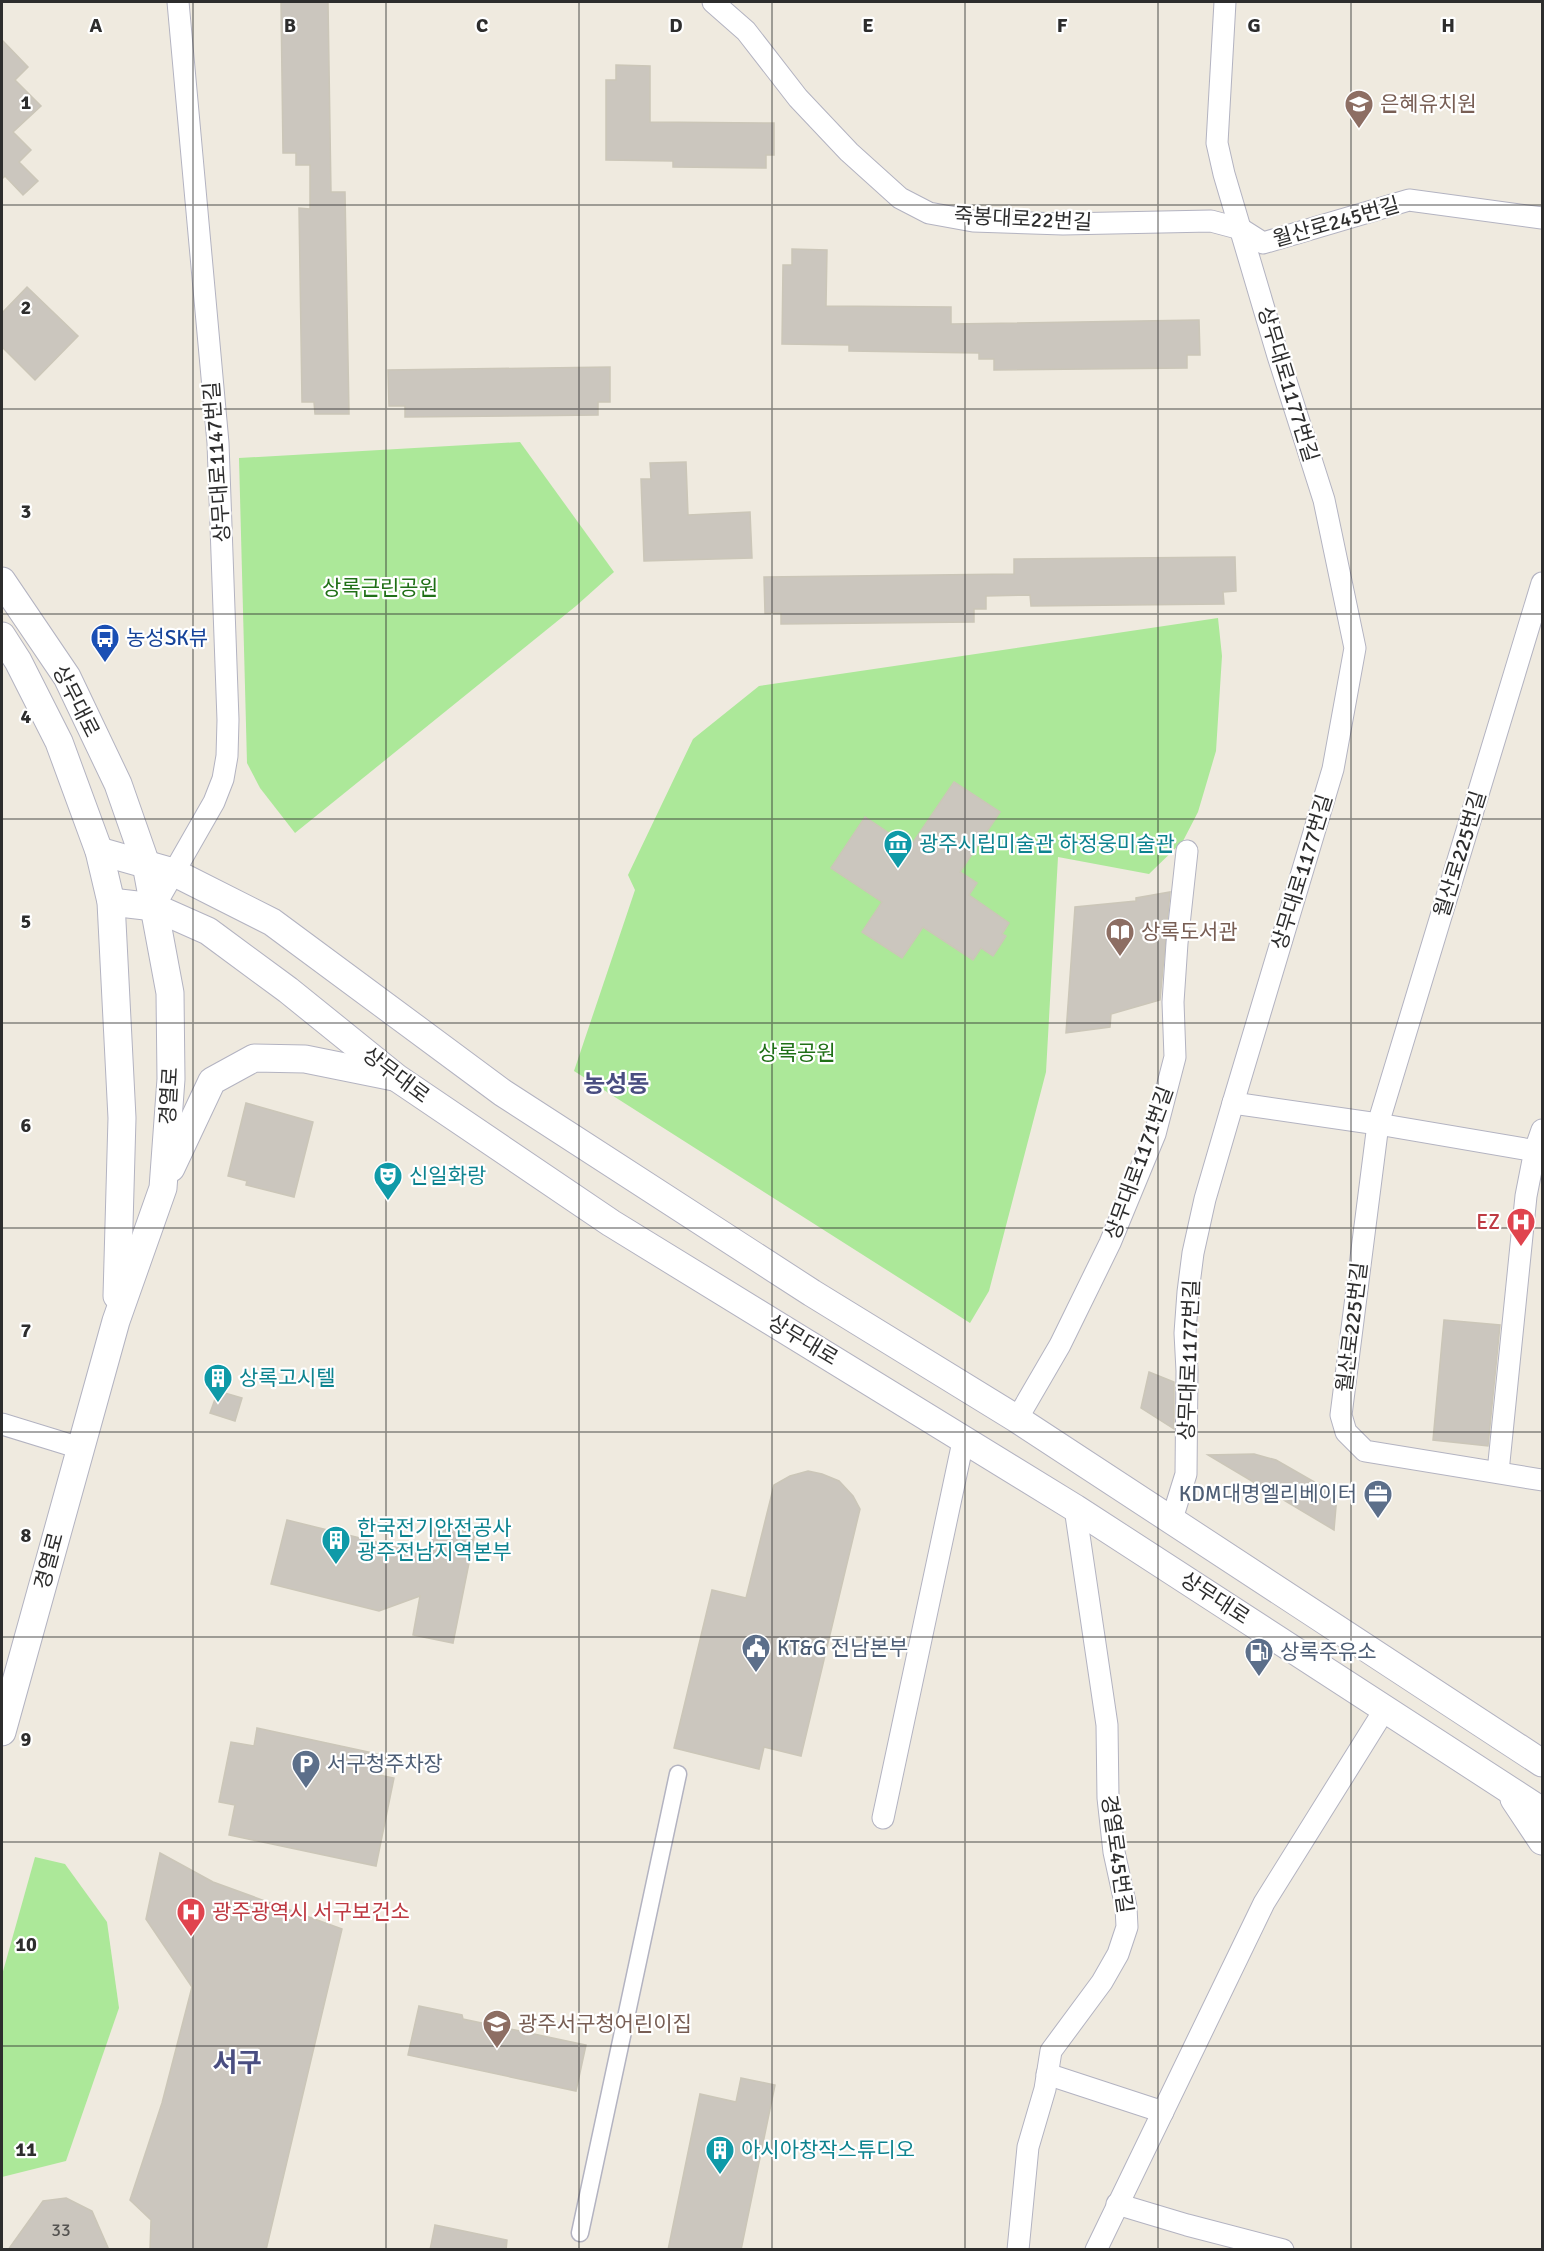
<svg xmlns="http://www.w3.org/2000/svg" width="1544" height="2251" font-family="Signika,'Noto Sans KR',sans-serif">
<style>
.green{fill:#ace899}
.building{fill:#cbc6be;stroke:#cbc6b8;stroke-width:1.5}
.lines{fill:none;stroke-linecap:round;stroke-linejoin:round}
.pedestrian-casing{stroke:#b3b3c1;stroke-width:19}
.minor-casing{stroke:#b3b3c1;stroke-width:23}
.tertiary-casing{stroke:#b3b3c1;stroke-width:29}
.pedestrian{stroke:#fff;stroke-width:16}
.minor{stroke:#fff;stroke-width:21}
.tertiary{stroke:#fff;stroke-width:27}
.grid{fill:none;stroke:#2d2d2d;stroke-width:1.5;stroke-opacity:0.55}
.labels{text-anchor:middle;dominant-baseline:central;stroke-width:4.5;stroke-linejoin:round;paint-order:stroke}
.number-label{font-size:18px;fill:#545351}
.education-label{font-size:21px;fill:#785e54;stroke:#fff;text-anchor:start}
.street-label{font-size:21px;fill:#2d2d2d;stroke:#fff}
.park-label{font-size:21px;fill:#207017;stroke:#fff}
.transit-label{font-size:21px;fill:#164399;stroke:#fff;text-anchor:start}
.culture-label{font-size:21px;fill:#0d838f;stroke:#fff;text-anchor:start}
.health-label{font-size:21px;fill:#be3a42;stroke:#fff;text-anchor:end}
.service-label{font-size:21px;fill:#4e5e75;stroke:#fff;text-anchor:start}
.quarter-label{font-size:24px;font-weight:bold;fill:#4a4e81;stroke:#fff}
.district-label{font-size:27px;font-weight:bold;fill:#4a4e81;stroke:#fff}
.grid-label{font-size:20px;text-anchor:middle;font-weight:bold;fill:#2d2d2d;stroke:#fff;stroke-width:4.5;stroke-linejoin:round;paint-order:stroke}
</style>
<rect width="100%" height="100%" fill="#efeadf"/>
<g class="green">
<path d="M 520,442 L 614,572 L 576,606 L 295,833 L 260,788 L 247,763 L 239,458 Z"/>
<path d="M 1218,618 L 1222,656 L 1216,751 L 1198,812 L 1183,841 L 1149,874 L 1058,857 L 1046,1072 L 989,1291 L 970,1323 L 574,1071 L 635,890 L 628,875 L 693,739 L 759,686 Z"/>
<path d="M 35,1857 L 65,1864 L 107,1922 L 119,2008 L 66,2161 L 2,2177 L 2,1975 Z"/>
</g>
<g class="building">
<path d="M 281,2 L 328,2 L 331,192 L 345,192 L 349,414 L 315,414 L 314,402 L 302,402 L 299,208 L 310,209 L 310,165 L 296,165 L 296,153 L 283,153 Z"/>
<path d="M 2,40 L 28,67 L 15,80 L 41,106 L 13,132 L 31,150 L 19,162 L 38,181 L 23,195 L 5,176 L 2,179 Z"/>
<path d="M 616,65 L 650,66 L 650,122 L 774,123 L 774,155 L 766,155 L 766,168 L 673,167 L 673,161 L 606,160 L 606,80 L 616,80 Z"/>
<path d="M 792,249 L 827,250 L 826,306 L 951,307 L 951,324 L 1199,320 L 1200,355 L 1187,355 L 1187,368 L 994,370 L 994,359 L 979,359 L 979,353 L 849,351 L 849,345 L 782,344 L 783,265 L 792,265 Z"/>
<path d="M 27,287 L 78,336 L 35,380 L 2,347 L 2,313 Z"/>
<path d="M 610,367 L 610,402 L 598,402 L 598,415 L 405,417 L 405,406 L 389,406 L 388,370 Z"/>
<path d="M 686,462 L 688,515 L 750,512 L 752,558 L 644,561 L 641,479 L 651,479 L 650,463 Z"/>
<path d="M 1235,557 L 1236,591 L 1223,592 L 1224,604 L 1031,606 L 1030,595 L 986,596 L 986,609 L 974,609 L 974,622 L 781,624 L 781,613 L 765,613 L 764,577 L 1014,574 L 1014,559 Z"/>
<path d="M 954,782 L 1000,812 L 960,872 L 977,883 L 969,895 L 1009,923 L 1002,934 L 1006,936 L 993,956 L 981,948 L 973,960 L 923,927 L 902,958 L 862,932 L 882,902 L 831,868 L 865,817 L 910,847 Z"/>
<path d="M 1170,892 L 1160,1000 L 1111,1014 L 1110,1027 L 1066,1033 L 1075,907 L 1136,901 L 1136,898 Z"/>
<path d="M 246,1103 L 313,1122 L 294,1197 L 246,1185 L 247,1181 L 228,1176 Z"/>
<path d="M 1444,1320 L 1500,1325 L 1488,1446 L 1433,1440 Z"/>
<path d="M 1149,1372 L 1174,1382 L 1174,1429 L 1141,1408 Z"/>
<path d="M 218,1391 L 242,1398 L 235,1421 L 210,1413 Z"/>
<path d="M 1254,1454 L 1276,1460 L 1337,1495 L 1334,1530 L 1208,1455 Z"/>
<path d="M 808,1471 L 822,1474 L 839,1481 L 853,1496 L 860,1509 L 801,1756 L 764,1747 L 759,1769 L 674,1748 L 712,1590 L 746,1598 L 774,1485 L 790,1476 Z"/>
<path d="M 287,1520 L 429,1555 L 435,1525 L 475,1533 L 453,1643 L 413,1635 L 420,1596 L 379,1611 L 271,1584 Z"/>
<path d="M 257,1728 L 378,1754 L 374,1774 L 394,1778 L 376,1866 L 229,1835 L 235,1805 L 219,1802 L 231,1742 L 254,1746 Z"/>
<path d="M 160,1853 L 213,1882 L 342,1929 L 266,2250 L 150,2250 L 151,2220 L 130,2200 L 162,2103 L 192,1987 L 146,1919 Z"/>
<path d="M 419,2006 L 462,2015 L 463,2019 L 586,2045 L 576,2091 L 408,2055 Z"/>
<path d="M 741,2078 L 775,2085 L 741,2250 L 668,2250 L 700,2094 L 736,2102 Z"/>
<path d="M 66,2198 L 92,2211 L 109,2250 L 8,2250 L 43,2201 Z"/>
<path d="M 435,2225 L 507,2240 L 506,2250 L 430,2250 Z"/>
</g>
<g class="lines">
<g class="pedestrian-casing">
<path id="pedestrian" d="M 580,2233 L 678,1774"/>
</g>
<g class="minor-casing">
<g id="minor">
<path d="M 713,2 L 746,31 L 798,98 L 849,152 L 900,198 L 929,213 L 973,221 L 1063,224 L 1211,221 L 1241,229 L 1263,243 L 1409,200 L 1542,218"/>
<path d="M 1542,583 L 1378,1124 L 1341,1415 L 1346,1432 L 1365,1451 L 1542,1480"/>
<path d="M 154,907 L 214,802 L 223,779 L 227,756 L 228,720 L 218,443 L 178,2"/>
<path d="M 1233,1103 L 1378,1124 L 1542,1152"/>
<path d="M 1017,1419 L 1060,1345 L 1110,1243 L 1155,1134 L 1175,1057 L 1173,1002 L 1177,943 L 1187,851"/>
<path d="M 2,1424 L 80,1448"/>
<path d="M 1498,1472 L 1526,1196 L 1535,1150 L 1542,1130"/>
<path d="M 1172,1519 L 1186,1474 L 1187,1371 L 1185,1333 L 1188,1292 L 1193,1253 L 1205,1199 L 1233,1103 L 1333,769 L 1355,648 L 1324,500 L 1278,356 L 1224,174 L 1217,143 L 1225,2"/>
<path d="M 883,1818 L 964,1437"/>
<path d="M 1047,2074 L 1163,2112"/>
<path d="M 1117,2204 L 1187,2225 L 1283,2250"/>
<path d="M 1018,2250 L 1028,2147 L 1045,2089 L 1051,2051 L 1102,1982 L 1118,1954 L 1127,1927 L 1126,1907 L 1114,1852 L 1108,1798 L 1107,1725 L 1075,1508"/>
<path d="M 1096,2250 L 1264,1903 L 1385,1709"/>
</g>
</g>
<g class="tertiary-casing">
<g id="tertiary">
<path d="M 2,581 L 67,677 L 118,784 L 146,864 L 170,993 L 171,1079 L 163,1188 L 116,1321 L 2,1732"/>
<path d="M 2,636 L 18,661 L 59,742 L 99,851 L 111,902 L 122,1118 L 117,1296"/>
<path d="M 99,851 L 173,872 L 272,922 L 503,1093 L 812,1293 L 1017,1419 L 1542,1763"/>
<path d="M 111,902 L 154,907 L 208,931 L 288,990 L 397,1078 L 611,1223 L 1075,1508 L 1542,1811"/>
<path d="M 171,1168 L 212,1081 L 254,1058 L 305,1059 L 394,1077"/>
<path d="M 1514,1799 L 1542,1841"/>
</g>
</g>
<use href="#pedestrian" class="pedestrian"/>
<use href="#minor" class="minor"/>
<use href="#tertiary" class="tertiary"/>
</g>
<path class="grid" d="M 193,2 L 193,2250M 386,2 L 386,2250M 579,2 L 579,2250M 772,2 L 772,2250M 965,2 L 965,2250M 1158,2 L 1158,2250M 1351,2 L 1351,2250M 2,205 L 1542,205M 2,409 L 1542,409M 2,614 L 1542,614M 2,819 L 1542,819M 2,1023 L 1542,1023M 2,1228 L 1542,1228M 2,1432 L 1542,1432M 2,1637 L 1542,1637M 2,1842 L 1542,1842M 2,2046 L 1542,2046"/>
<defs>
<g id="school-pin" transform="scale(1.5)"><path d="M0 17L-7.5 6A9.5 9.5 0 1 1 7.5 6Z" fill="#8d6e63" stroke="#fff"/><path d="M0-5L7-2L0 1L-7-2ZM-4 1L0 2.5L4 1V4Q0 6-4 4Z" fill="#fff"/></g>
<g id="bus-pin" transform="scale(1.5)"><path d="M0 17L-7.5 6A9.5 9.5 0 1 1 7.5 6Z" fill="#1a4fb4" stroke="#fff"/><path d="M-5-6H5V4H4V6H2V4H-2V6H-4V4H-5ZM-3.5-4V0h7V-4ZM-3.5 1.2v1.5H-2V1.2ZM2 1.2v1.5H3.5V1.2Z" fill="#fff"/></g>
<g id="museum-pin" transform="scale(1.5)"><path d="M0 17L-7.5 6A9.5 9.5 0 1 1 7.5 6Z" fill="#0f9aa8" stroke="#fff"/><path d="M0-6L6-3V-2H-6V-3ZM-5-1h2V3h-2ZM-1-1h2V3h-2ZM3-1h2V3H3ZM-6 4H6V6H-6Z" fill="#fff"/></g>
<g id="library-pin" transform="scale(1.5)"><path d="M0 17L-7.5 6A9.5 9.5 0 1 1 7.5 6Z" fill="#8d6e63" stroke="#fff"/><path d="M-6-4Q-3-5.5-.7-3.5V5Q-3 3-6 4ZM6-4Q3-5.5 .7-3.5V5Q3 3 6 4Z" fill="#fff"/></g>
<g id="theatre-pin" transform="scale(1.5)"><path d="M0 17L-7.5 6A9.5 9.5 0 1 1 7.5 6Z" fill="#0f9aa8" stroke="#fff"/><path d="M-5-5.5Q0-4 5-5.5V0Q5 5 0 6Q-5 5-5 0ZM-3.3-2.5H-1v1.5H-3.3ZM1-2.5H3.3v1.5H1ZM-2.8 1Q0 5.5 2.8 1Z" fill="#fff"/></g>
<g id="hospital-pin" transform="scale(1.5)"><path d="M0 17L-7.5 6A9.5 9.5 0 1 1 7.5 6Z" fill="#e0444e" stroke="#fff"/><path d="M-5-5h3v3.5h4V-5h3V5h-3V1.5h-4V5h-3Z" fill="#fff"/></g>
<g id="building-pin" transform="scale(1.5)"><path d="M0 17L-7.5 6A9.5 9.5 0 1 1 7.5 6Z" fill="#0f9aa8" stroke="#fff"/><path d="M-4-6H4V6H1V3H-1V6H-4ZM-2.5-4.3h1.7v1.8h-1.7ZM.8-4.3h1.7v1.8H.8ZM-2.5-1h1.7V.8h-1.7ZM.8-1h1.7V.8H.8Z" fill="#fff"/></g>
<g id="office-pin" transform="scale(1.5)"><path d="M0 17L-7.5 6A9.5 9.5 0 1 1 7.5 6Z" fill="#5c6f8a" stroke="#fff"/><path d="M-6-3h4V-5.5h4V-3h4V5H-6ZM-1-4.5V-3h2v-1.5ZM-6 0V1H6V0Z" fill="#fff"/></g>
<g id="civic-pin" transform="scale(1.5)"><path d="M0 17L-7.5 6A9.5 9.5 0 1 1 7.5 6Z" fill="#5c6f8a" stroke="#fff"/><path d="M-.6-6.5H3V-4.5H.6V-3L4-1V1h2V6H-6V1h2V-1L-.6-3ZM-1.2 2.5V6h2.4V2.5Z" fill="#fff"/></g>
<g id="fuel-pin" transform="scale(1.5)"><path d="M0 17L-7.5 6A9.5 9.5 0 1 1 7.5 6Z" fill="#5c6f8a" stroke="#fff"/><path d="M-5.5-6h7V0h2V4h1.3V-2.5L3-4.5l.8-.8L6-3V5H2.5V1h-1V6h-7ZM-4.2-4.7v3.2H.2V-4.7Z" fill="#fff"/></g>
<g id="parking-pin" transform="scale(1.5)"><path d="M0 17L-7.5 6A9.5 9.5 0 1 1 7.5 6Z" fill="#5c6f8a" stroke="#fff"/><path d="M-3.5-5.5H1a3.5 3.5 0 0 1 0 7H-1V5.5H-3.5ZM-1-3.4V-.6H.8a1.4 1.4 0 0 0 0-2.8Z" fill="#fff"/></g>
</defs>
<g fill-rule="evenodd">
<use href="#school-pin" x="1359" y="104"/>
<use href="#bus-pin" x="105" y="638"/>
<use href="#museum-pin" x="898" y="844"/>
<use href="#library-pin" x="1120" y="932"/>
<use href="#theatre-pin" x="388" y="1176"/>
<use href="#hospital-pin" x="1521" y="1222"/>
<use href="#building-pin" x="218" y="1378"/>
<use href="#office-pin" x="1378" y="1494"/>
<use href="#building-pin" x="336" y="1540"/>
<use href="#civic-pin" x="756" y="1648"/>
<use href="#fuel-pin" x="1259" y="1652"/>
<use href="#parking-pin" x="306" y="1764"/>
<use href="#hospital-pin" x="191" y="1912"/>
<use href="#school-pin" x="497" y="2024"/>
<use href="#building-pin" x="720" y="2150"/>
</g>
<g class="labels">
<g class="number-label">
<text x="61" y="2230">33</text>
</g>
<g class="education-label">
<text x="1380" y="104">은혜유치원</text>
<text x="1141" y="932">상록도서관</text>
<text x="518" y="2024">광주서구청어린이집</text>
</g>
<g class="street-label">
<text transform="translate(1023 219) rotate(3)">죽봉대로22번길</text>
<text transform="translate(1336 222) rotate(-16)">월산로245번길</text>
<text transform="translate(1288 384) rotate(73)">상무대로1177번길</text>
<text transform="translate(217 462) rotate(-94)">상무대로1147번길</text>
<text transform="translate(76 701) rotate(63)">상무대로</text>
<text transform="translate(1460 854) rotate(-73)">월산로225번길</text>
<text transform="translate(1302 872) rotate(-73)">상무대로1177번길</text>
<text transform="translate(396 1075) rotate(37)">상무대로</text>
<text transform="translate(169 1096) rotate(-87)">경열로</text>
<text transform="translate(1139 1163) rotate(-70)">상무대로1171번길</text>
<text transform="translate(1352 1327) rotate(-83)">월산로225번길</text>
<text transform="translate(803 1340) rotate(31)">상무대로</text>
<text transform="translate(1189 1360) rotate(-88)">상무대로1177번길</text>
<text transform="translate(49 1561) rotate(-75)">경열로</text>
<text transform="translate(1215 1598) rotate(33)">상무대로</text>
<text transform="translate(1117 1854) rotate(82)">경열로45번길</text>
</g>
<g class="park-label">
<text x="380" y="588">상록근린공원</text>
<text x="797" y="1053">상록공원</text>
</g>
<g class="transit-label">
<text x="126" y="638">농성SK뷰</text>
</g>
<g class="culture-label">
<text x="919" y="844">광주시립미술관 하정웅미술관</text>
<text x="409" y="1176">신일화랑</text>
<text x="239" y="1378">상록고시텔</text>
<text x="357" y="1528">한국전기안전공사<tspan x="357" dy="24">광주전남지역본부</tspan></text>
<text x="741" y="2150">아시아창작스튜디오</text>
</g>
<g class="health-label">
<text x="1500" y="1222">EZ</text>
<text x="212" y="1912" text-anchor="start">광주광역시 서구보건소</text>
</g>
<g class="service-label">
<text x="1357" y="1494" text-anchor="end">KDM대명엘리베이터</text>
<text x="777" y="1648">KT&amp;G 전남본부</text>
<text x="1280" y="1652">상록주유소</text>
<text x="327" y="1764">서구청주차장</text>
</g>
<g class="quarter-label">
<text x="616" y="1084">농성동</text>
</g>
<g class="district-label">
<text x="237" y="2063">서구</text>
</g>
</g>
<g class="grid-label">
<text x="96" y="32">A</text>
<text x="290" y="32">B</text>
<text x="482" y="32">C</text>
<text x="676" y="32">D</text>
<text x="868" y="32">E</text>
<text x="1062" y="32">F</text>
<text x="1254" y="32">G</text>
<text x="1448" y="32">H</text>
<text x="26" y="109">1</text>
<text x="26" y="314">2</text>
<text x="26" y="518">3</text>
<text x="26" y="723">4</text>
<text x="26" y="928">5</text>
<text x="26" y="1132">6</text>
<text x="26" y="1337">7</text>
<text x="26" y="1542">8</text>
<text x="26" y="1746">9</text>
<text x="26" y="1951">10</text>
<text x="26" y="2156">11</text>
</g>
<rect width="1544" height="2251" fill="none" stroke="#2d2d2d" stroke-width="6"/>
</svg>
